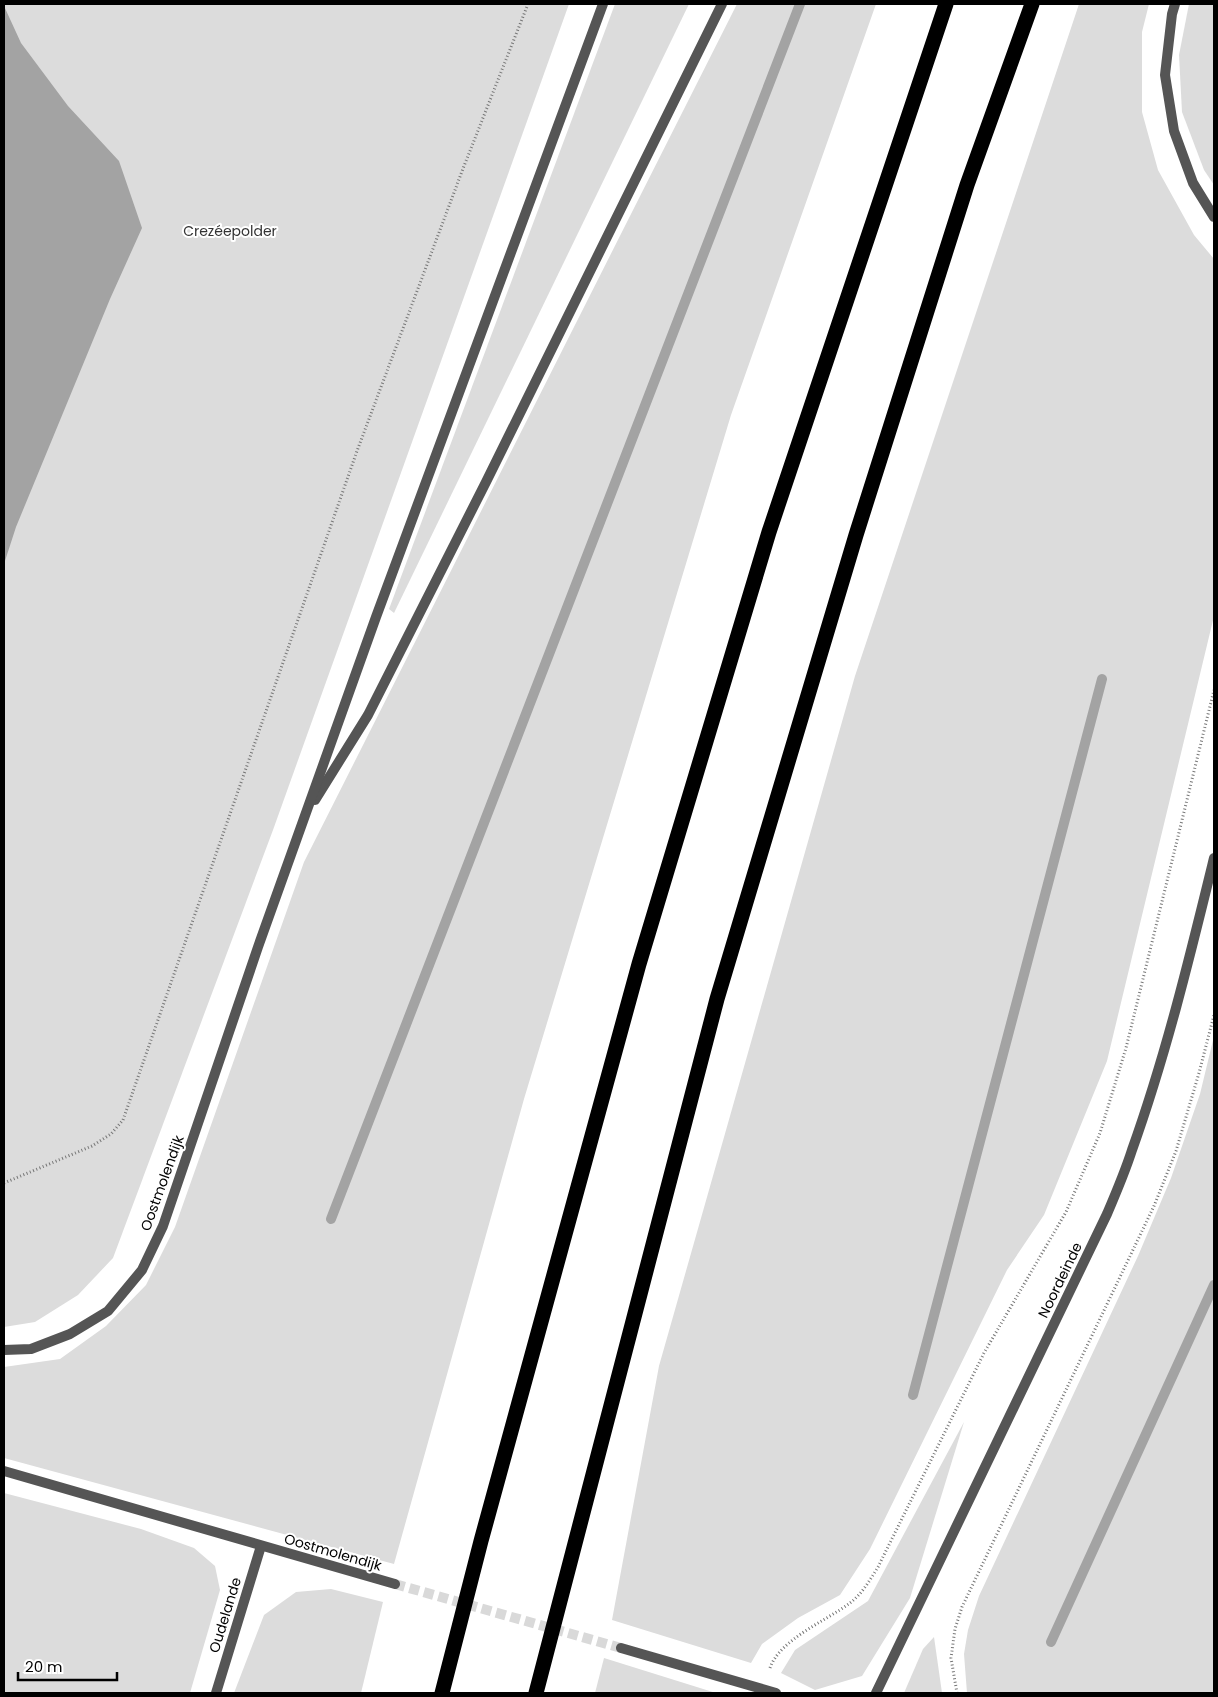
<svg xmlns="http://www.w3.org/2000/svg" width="1218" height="1697" font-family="Poppins,sans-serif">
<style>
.green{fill:#dcdcdc}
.water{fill:#a3a3a3}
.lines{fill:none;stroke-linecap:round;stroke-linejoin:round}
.stream{stroke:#a3a3a3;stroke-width:10}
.street-tunnel{stroke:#d9d9d9;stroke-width:10;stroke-dasharray:10 5;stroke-linecap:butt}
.path{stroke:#777;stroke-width:3;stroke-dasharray:1 2.5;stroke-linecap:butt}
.lane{stroke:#555;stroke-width:10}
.street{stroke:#555;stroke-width:10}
.highway{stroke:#000;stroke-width:15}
.labels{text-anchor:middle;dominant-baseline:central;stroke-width:4;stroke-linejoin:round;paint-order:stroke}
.park-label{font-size:14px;fill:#333;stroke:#fff}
.street-label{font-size:14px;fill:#000;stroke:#fff}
</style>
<rect width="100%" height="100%" fill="#fff"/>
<g class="green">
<path d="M 4,4 L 569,4 L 273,830 L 113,1258 L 78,1295 L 35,1322 L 4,1327 Z"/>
<path d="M 615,4 L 689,4 L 394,613 L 389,609 Z"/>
<path d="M 737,4 L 876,4 L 731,415 L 524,1099 L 394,1564 L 4,1458 L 4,1367 L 60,1359 L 106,1326 L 146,1285 L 175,1227 L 304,862 Z"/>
<path d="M 1079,4 L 1149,4 L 1142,32 L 1142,112 L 1158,170 L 1194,235 L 1214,259 L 1214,616 L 1107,1061 L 1044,1215 L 1007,1270 L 870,1549 L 840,1595 L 798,1618 L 762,1644 L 751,1663 L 612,1620 L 659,1366 L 855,676 Z"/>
<path d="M 1189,4 L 1214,4 L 1214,185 L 1204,170 L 1182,112 L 1179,55 Z"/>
<path d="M 1214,1036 L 1214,1693 L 967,1693 L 964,1654 L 968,1630 L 979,1596 L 1138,1256 L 1171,1178 L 1200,1094 Z"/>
<path d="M 964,1422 L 910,1598 L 862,1676 L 815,1690 L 781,1673 L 795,1650 L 868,1601 Z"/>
<path d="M 4,1493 L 141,1529 L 194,1548 L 215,1566 L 220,1590 L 190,1693 L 4,1693 Z"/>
<path d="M 331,1589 L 383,1602 L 361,1693 L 234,1693 L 264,1615 L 296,1592 Z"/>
<path d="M 934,1637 L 942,1693 L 904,1693 L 923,1649 Z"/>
<path d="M 604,1658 L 716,1693 L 595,1693 Z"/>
</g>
<path class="water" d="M 4,6 L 21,43 L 68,106 L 119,161 L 142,228 L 110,299 L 16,527 L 4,564 Z"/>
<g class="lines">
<g class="stream">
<path d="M 331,1219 L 800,4"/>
<path d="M 913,1395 L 1102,679"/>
<path d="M 1051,1642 L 1214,1285"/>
</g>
<path class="street-tunnel" d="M 395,1584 L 621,1648"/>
<g class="path">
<path d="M 4,1183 L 92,1146 L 111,1134 L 123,1120 L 357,451 L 464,166 L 528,4"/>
<path d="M 770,1668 C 780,1639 826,1621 850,1603 C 862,1594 870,1580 878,1567 L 984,1353 L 1066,1212 L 1100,1133 L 1126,1048 L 1214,690"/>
<path d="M 957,1693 L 951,1658 L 955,1629 L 962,1607 L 1154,1206 L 1176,1151 L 1199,1073 L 1214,1015"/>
</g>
<g class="lane">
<path d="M 315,800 L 368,715 L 486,482 L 722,4"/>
<path d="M 4,1350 L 31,1349 L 70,1334 L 108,1311 L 142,1270 L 163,1226 L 258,947 L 376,617 L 603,4"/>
</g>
<g class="street">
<path d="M 1175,4 L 1172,14 L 1165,75 L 1174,131 L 1193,183 L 1214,217"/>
<path d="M 4,1471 L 395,1584"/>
<path d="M 621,1648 L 776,1693"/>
<path d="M 216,1693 L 261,1546"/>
<path d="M 876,1693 L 1107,1214 C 1116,1193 1125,1172 1132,1150 C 1166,1055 1190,956 1214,858"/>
</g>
<g class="highway">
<path d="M 442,1693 L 481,1541 L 639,964 L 769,532 L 946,4"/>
<path d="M 536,1693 L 717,999 L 856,535 L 967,185 L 1032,4"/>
</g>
</g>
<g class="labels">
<g class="park-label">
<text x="230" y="231">Crezéepolder</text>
</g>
<g class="street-label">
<text transform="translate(162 1183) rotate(-70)">Oostmolendijk</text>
<text transform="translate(1060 1280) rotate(-64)">Noordeinde</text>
<text transform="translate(333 1552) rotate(16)">Oostmolendijk</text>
<text transform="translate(225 1615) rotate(-73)">Oudelande</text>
</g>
</g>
<rect width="1218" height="1697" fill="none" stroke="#000000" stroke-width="10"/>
<path d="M18 1672v8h99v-8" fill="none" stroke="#000000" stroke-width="2.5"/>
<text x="25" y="1672" font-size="15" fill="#000000" stroke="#ffffff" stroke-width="4" paint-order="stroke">20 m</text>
</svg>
